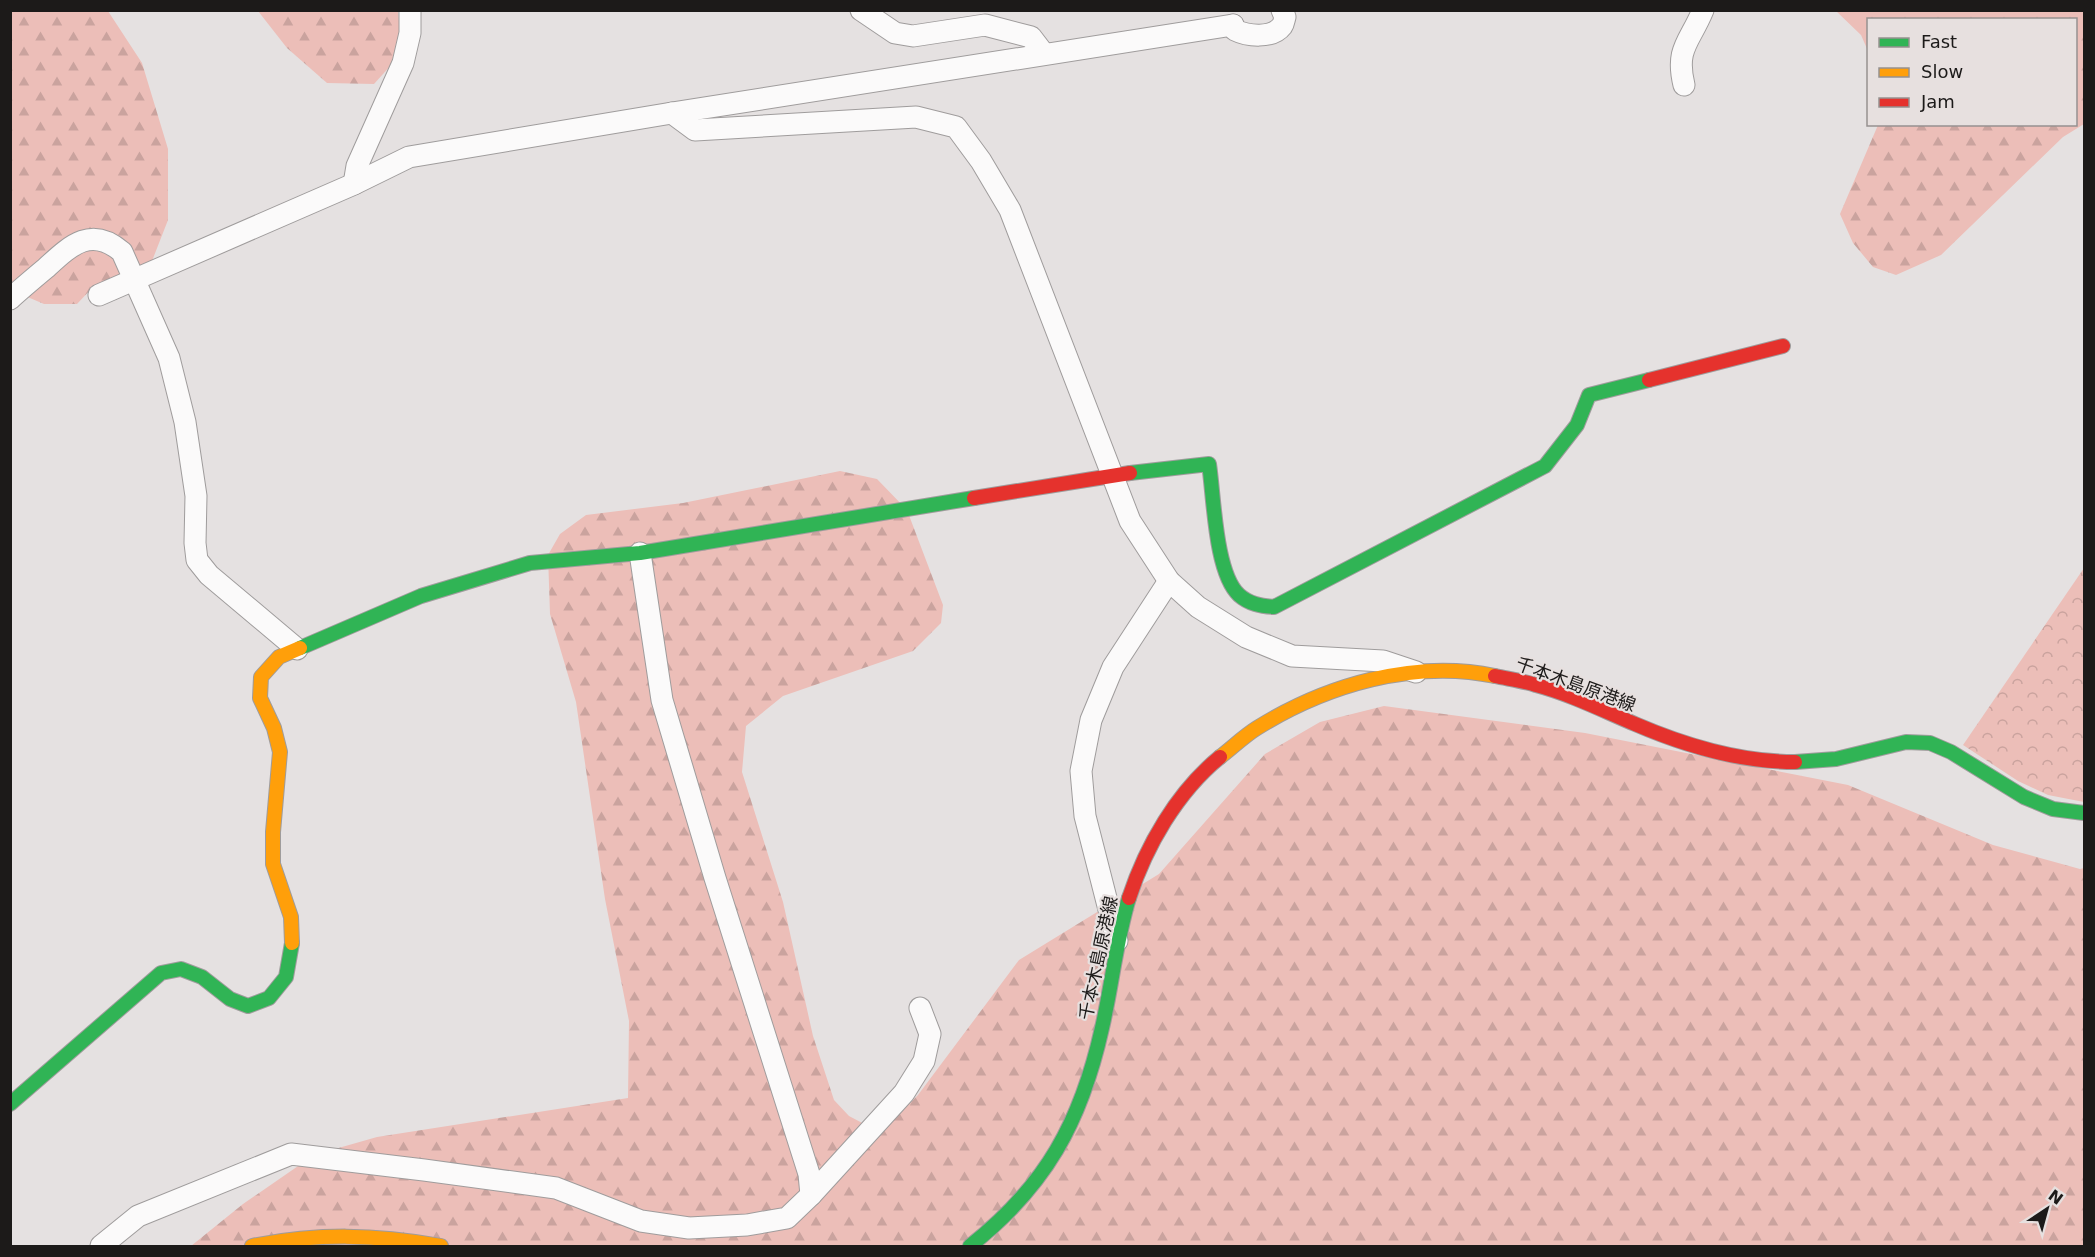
<svg xmlns="http://www.w3.org/2000/svg" width="2095" height="1257" font-family="'DejaVu Sans','Noto Sans JP',sans-serif">
<style>
.forest{fill:url(#forest-firs)}
.park{fill:url(#park-crowns)}
.lines{fill:none;stroke-linecap:round;stroke-linejoin:round}
.street-casing{stroke:#9f9c9c;stroke-width:23}
.fast-casing{stroke:#9f9c9c;stroke-width:16}
.slow-casing{stroke:#9f9c9c;stroke-width:16}
.jam-casing{stroke:#9f9c9c;stroke-width:16}
.street{stroke:#fbfafa;stroke-width:21}
.fast{stroke:#30b455;stroke-width:14}
.slow{stroke:#ff9f0a;stroke-width:14}
.jam{stroke:#e5322d;stroke-width:14}
.labels{text-anchor:middle;dominant-baseline:central;stroke-width:4.5;stroke-linejoin:round;paint-order:stroke}
.street-label{font-size:18px;fill:#1c1a19;stroke:#e7e0df}
</style>
<defs>
<pattern id="forest-firs" width="22" height="20" patternUnits="userSpaceOnUse" patternTransform="scale(1.5)"><rect width="22" height="20" fill="#ecbeb8"/><path d="M5 1l3.5 6h-7zM16 11l3.5 6h-7z" fill="#caa39e"/></pattern>
<pattern id="park-crowns" width="20" height="18" patternUnits="userSpaceOnUse" patternTransform="scale(1.5)"><rect width="20" height="18" fill="#ecbeb8"/><path d="M2 6a3 3 0 1 1 6 0M12 15a3 3 0 1 1 6 0" fill="none" stroke="#caa39e"/></pattern>
</defs>
<rect width="100%" height="100%" fill="#e5e1e1"/>
<g class="forest">
<path d="M 10,11 L 108,11 L 142,63 L 168,149 L 168,220 L 152,261 L 94,286 L 77,304 L 44,304 L 11,290 Z"/>
<path d="M 258,11 L 398,11 L 402,53 L 374,84 L 327,83 L 287,48 Z"/>
<path d="M 1836,11 L 2084,11 L 2084,124 L 2063,137 L 1941,255 L 1896,275 L 1873,267 L 1853,243 L 1840,214 L 1878,125 L 2076,124 L 2076,20 L 1868,20 L 1868,51 L 1861,35 Z"/>
<path d="M 840,471 L 877,479 L 907,510 L 943,605 L 941,623 L 913,651 L 783,696 L 746,726 L 742,772 L 783,902 L 813,1036 L 834,1100 L 849,1116 L 868,1126 L 888,1125 L 918,1095 L 1019,960 L 1159,874 L 1265,754 L 1320,722 L 1384,706 L 1585,733 L 1848,785 L 1993,845 L 2080,869 L 2084,868 L 2084,1246 L 191,1246 L 243,1204 L 314,1155 L 377,1137 L 628,1098 L 629,1021 L 605,899 L 576,702 L 550,614 L 548,555 L 560,534 L 586,515 L 683,503 Z"/>
</g>
<path class="park" d="M 2084,568 L 2084,802 L 2048,795 L 2018,781 L 1963,745 Z"/>
<g class="lines">
<g class="street-casing">
<g id="street">
<path d="M 861,10 L 895,33 L 913,36 L 985,25 L 1031,37 L 1044,54"/>
<path d="M 1233,25 L 1235,30 C 1247,36 1272,39 1282,26 C 1284,23 1284,20 1285,17 L 1282,10"/>
<path d="M 1684,85 C 1675,48 1690,42 1703,10"/>
<path d="M 672,113 L 695,130 L 916,117 L 956,127 L 981,161 L 1010,210 L 1130,521 L 1169,581 L 1198,607 L 1246,637 L 1292,656 L 1383,661 L 1416,672"/>
<path d="M 354,184 L 357,166 L 403,63 L 410,33 L 410,10"/>
<path d="M 99,295 L 354,184 L 409,157 L 672,113 L 1233,25"/>
<path d="M 10,299 C 22,288 34,278 46,268 C 70,246 91,225 122,252 L 169,358 L 185,422 L 196,496 L 195,543 L 197,560 L 209,575 L 297,649"/>
<path d="M 640,553 L 662,700 L 715,878 L 809,1174 L 811,1195"/>
<path d="M 1117,941 L 1085,816 L 1081,771 L 1091,720 L 1113,667 L 1169,581"/>
<path d="M 101,1246 L 138,1216 L 291,1154 L 424,1170 L 556,1188 L 641,1221 L 689,1228 L 747,1225 L 787,1218 L 811,1195 L 904,1093 L 924,1061 L 930,1034 L 920,1008"/>
</g>
</g>
<g class="fast-casing">
<g id="fast">
<path d="M 1130,473 L 1209,464 C 1214,497 1215,573 1239,595 C 1249,604 1261,606 1274,607 L 1545,466 L 1577,425 L 1589,395 L 1649,380"/>
<path d="M 300,648 L 421,596 L 530,563 L 640,553 L 974,498"/>
<path d="M 1795,762 L 1836,759 L 1906,742 L 1930,743 L 1951,752 L 2024,797 L 2053,809 L 2084,813"/>
<path d="M 10,1104 L 161,973 L 181,969 L 202,977 L 230,999 L 248,1006 L 269,998 L 286,977 L 292,943"/>
<path d="M 970,1246 C 1046,1186 1081,1122 1102,1028 C 1112,985 1116,941 1129,898"/>
</g>
</g>
<g class="slow-casing">
<g id="slow">
<path d="M 1220,757 C 1232,748 1244,736 1257,728 C 1326,685 1414,659 1495,676"/>
<path d="M 292,943 L 291,917 L 273,864 L 273,832 L 280,752 L 274,728 L 260,698 L 261,677 L 279,657 L 300,648"/>
<path d="M 252,1246 C 318,1233 375,1234 441,1246"/>
</g>
</g>
<g class="jam-casing">
<g id="jam">
<path d="M 1649,380 L 1783,346"/>
<path d="M 974,498 L 1130,473"/>
<path d="M 1495,676 C 1509,679 1523,681 1536,685 C 1570,694 1602,710 1635,724 C 1686,746 1739,762 1795,762"/>
<path d="M 1129,898 C 1146,846 1177,792 1220,757"/>
</g>
</g>
<use href="#street" class="street"/>
<use href="#fast" class="fast"/>
<use href="#slow" class="slow"/>
<use href="#jam" class="jam"/>
</g>
<g class="labels">
<g class="street-label">
<text transform="translate(1576 684) rotate(20)">千本木島原港線</text>
<text transform="translate(1098 958) rotate(-78)">千本木島原港線</text>
</g>
</g>
<rect width="2095" height="1257" fill="none" stroke="#1c1a19" stroke-width="24"/>
<rect x="1867" y="18" width="210" height="108" fill="#e7e0df" stroke="#969190" stroke-width="1.5"/>
<rect x="1879" y="38" width="30" height="9" fill="#30b455" stroke="#969190" stroke-width="1.5"/>
<text x="1921" y="48" font-size="18" fill="#1c1a19">Fast</text>
<rect x="1879" y="68" width="30" height="9" fill="#ff9f0a" stroke="#969190" stroke-width="1.5"/>
<text x="1921" y="78" font-size="18" fill="#1c1a19">Slow</text>
<rect x="1879" y="98" width="30" height="9" fill="#e5322d" stroke="#969190" stroke-width="1.5"/>
<text x="1921" y="108" font-size="18" fill="#1c1a19">Jam</text>
<g transform="translate(2047 1209) rotate(36)" stroke="#e7e0df" stroke-width="4.5" paint-order="stroke">
<path d="M0-4.5L10 22L0 15L-10 22Z" fill="#1c1a19"/>
<text y="-9" font-size="16" font-weight="bold" text-anchor="middle" fill="#1c1a19">N</text>
</g>
</svg>
